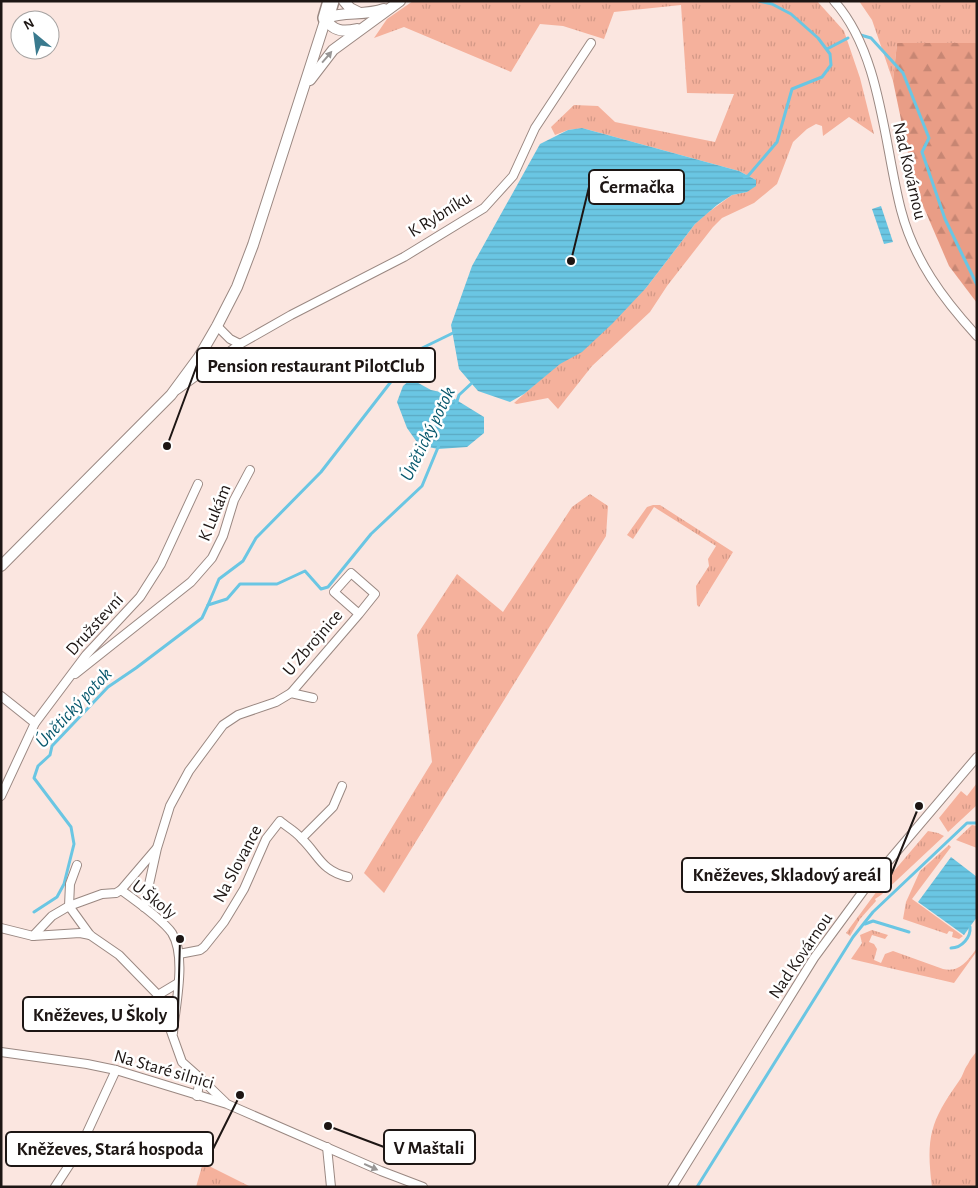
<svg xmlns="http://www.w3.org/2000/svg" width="978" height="1188" font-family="'Alegreya Sans',sans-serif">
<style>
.grass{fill:url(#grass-tufts)}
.forest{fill:url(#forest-firs)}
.water{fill:url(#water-rules)}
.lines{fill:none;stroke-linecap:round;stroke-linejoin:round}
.stream{stroke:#6ac6e3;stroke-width:3}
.minor-casing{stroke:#9a8882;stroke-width:10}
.tertiary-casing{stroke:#9a8882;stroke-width:12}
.motorway-casing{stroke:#9a8882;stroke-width:18}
.minor{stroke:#fff;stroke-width:8}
.tertiary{stroke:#fff;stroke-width:10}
.motorway{stroke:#fff;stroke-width:15}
.oneway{fill:#999695}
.labels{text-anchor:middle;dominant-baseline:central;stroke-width:5;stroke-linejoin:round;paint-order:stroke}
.street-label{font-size:18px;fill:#1d1614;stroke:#fff}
.water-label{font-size:19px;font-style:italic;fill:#07586d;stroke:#fff}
.leader{fill:none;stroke:#1d1614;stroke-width:2}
.callout-dot{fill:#1d1614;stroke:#fff;stroke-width:2}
.callout{fill:#fff;stroke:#1d1614;stroke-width:2}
.callout-label{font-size:19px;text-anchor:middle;font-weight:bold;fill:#1d1614}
</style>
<defs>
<pattern id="grass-tufts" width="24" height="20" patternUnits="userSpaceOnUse" patternTransform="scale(1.25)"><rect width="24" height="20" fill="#f5b19c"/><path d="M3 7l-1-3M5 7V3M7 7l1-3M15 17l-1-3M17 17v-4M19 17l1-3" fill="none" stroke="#d29886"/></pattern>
<pattern id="forest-firs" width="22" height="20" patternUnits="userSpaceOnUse" patternTransform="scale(1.25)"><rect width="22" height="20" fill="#e99d86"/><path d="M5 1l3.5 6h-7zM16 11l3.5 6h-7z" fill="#c78673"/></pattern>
<pattern id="water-rules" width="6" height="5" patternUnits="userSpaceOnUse" patternTransform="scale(1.25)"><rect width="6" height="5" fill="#6ac6e3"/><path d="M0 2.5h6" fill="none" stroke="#5ba9c2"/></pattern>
</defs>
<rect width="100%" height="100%" fill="#fbe6e0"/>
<g class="grass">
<path d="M 413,1 L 817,1 L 844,31 L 860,78 L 874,134 L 849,117 L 823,136 L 822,126 L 816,124 L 807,129 L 793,142 L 777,184 L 754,203 L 722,218 L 713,227 L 667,286 L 650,312 L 592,366 L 558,409 L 548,398 L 517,404 L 514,403 L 524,394 L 646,288 L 695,224 L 706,214 L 732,195 L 747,192 L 756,180 L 739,171 L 582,128 L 568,130 L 555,135 L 551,127 L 574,105 L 598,106 L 615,122 L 715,142 L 734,94 L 687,93 L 681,5 L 614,12 L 604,39 L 563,26 L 540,24 L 511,72 L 404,27 L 374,38 L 387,19 Z"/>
<path d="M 859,1 L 977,1 L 977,43 L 897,43 L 893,81 L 872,20 Z"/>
<path d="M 590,494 L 608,506 L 606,536 L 384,893 L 364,873 L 432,762 L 417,635 L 457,574 L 503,612 L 572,507 Z"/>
<path d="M 653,505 L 660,505 L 733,552 L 699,607 L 697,605 L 696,586 L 709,566 L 708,559 L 716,546 L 654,507 L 633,539 L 627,535 L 647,507 Z"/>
<path d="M 977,783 L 977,805 L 948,832 L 939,818 L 961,791 L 967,796 Z"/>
<path d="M 972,825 L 977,826 L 977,848 L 956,840 Z"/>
<path d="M 928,831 L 938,833 L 944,836 L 881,895 L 875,899 L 876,901 L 860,919 L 850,936 L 846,933 L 877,891 Z"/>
<path d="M 949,845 L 951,847 L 912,899 L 963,936 L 959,939 L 952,937 L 953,932 L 949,931 L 947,934 L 903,919 L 906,902 L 920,871 Z"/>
<path d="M 872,930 L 888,935 L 885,939 L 872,935 L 869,942 L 874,944 L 877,949 L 874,960 L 881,963 L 885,954 L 893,951 L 943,969 C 960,973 968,960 977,948 L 977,951 L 954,983 L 851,959 L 862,943 L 860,935 Z"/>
<path d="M 977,1051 L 977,1187 L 932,1187 C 926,1137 930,1122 959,1081 C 963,1076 964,1069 968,1064 C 970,1059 974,1055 977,1051 Z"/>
<path d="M 203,1163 L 251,1187 L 196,1187 Z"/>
</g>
<path class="forest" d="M 897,43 L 977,43 L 977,303 L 949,266 L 915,187 L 893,81 Z"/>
<g class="water">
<path d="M 582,128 L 739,171 L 756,180 L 756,186 L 747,192 L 732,195 L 717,205 L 695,224 L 646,288 L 612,324 L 582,352 L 560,364 L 524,394 L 510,402 L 478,391 L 459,369 L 451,325 L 472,266 L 540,144 L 568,130 Z"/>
<path d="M 881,206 L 893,242 L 884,244 L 872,209 Z"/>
<path d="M 411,379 L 431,390 L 445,393 L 484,417 L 484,433 L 467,447 L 438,449 L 419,445 L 407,428 L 397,402 L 403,386 Z"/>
<path d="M 951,857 L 977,877 L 977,917 L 964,935 L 918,902 Z"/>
</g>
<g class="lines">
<g class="stream">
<path d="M 857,34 L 871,38 L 903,73 L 929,138 L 922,152 L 945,219 L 977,285"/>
<path d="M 827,49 L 848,38"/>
<path d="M 744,177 L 748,176 L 777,142 L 792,89 L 822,77 L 831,65 L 830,54 L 818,38 L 791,14 L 772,4 L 759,1"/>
<path d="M 456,404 L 459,395 L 473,382"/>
<path d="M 208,605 L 219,579 L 243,561 L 256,538 L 321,472 L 414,352 L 455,332"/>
<path d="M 34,912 L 57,897 L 64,884 L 74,844 L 71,827 L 34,778 L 38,766 L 50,755 L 52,746 L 108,687 L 136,668 L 202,618 L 208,605 L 227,599 L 240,584 L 277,584 L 305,571 L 321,589 L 328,587 L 371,534 L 422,486 L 439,445"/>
<path d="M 865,924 L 873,921 L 909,932"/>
<path d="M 951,948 C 962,948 971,937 970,927"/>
<path d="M 697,1187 L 853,937 L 873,912 L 967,823 L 977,823"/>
</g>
<g class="minor-casing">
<g id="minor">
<path d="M 834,1 C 881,53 884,145 901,210 C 914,260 943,299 977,336"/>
<path d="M 217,326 L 230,339 L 240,344"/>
<path d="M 177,390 L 240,344 L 291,315 L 404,257 L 484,208 L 513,176 L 535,128 L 591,43"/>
<path d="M 75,674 L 191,582 L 212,558 L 223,536 L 234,500 L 250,470"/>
<path d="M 291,693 L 359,614 L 334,592 L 351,573 L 375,594 L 359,614"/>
<path d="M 1,696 L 35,723"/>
<path d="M 1,796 L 35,723 L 86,655 L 140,597 L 161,564 L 198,484"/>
<path d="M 302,838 L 333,807 L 342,786"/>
<path d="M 121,890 L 156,849"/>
<path d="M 144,907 L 157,848 L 170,806 L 189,771 L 223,725 L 238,715 L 276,702 L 291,693 L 313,698"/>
<path d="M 1,928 L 33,936 L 52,916 L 69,906 L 70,884 L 77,865"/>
<path d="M 33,936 L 80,933 L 90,935"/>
<path d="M 179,954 L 200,950 L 204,947 L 224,922 L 244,889 L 266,839 L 280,821 C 287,827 295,831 301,838 C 319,855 321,871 348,877"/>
<path d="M 158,995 L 178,983"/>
<path d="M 173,1033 C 175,1006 187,957 172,933 C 163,920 135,900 121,890 L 116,893 L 102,894 L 69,906 L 90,935 L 119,955 L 158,995 L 182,1062 L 200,1078 L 197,1096"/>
<path d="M 1,1052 L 87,1064 L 116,1070 L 227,1104 L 381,1171 L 423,1187"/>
<path d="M 200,1078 L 225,1102"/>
<path d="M 327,1147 L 331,1187"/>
<path d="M 55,1187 L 79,1150 L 116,1070"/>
<path d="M 672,1187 L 814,958 L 864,890 L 977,757"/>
</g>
</g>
<g class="tertiary-casing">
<g id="tertiary">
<path d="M 344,1 L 350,8 L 360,13"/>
<path d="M 326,18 C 344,11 365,16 384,9"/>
<path d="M 326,18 C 332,32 344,32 357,29"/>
<path d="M 310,80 L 333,50 L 400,1"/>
<path d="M 1,566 L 171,395 L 199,357 L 217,326 L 237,287 L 253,245 L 326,18"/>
</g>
</g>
<g class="motorway-casing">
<path id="motorway" d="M 326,18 L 331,1"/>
</g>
<use href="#minor" class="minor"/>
<use href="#tertiary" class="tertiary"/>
<use href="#motorway" class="motorway"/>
</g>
<defs><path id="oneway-solid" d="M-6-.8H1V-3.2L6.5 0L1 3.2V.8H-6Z" transform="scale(1.25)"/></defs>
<g class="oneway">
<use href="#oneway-solid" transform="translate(327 57) rotate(-49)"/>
<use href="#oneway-solid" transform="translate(371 1167) rotate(24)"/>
</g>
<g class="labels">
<g class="street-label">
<text transform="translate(909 171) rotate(77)">Nad Kovárnou</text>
<text transform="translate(440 215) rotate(-32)">K Rybníku</text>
<text transform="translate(215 513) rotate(-68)">K Lukám</text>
<text transform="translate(95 625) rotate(-48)">Družstevní</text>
<text transform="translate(313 643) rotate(-49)">U Zbrojnice</text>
<text transform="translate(238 864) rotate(-62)">Na Slovance</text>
<text transform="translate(154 900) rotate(38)">U Školy</text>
<text transform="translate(801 956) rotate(-56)">Nad Kovárnou</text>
<text transform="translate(164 1070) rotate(16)">Na Staré silnici</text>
</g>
<g class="water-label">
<text transform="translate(428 434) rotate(-64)">Únětický potok</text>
<text transform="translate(74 708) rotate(-47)">Únětický potok</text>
</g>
</g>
<path class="leader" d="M571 261L589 187M167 446L197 365M919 806L891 875M180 939L178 1014M328 1126L384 1147M240 1095L213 1149"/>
<g class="callout-dot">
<circle cx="571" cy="261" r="5"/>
<circle cx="167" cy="446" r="5"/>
<circle cx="919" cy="806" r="5"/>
<circle cx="180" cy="939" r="5"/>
<circle cx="328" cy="1126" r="5"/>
<circle cx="240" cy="1095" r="5"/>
</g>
<g class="callout">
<rect x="589" y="170" width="95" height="34" rx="5"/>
<rect x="197" y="348" width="238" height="34" rx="5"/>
<rect x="682" y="858" width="209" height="34" rx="5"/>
<rect x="23" y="997" width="155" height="34" rx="5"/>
<rect x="384" y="1130" width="91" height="34" rx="5"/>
<rect x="6" y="1132" width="207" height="34" rx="5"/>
</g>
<g class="callout-label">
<text x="637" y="193">Čermačka</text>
<text x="316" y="372">Pension restaurant PilotClub</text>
<text x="787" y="881">Kněževes, Skladový areál</text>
<text x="100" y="1021">Kněževes, U Školy</text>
<text x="429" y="1154">V Maštali</text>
<text x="110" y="1155">Kněževes, Stará hospoda</text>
</g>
<rect width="978" height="1188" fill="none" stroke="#1d1614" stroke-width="5"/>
<g transform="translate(35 35) rotate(331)"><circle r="24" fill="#ffffff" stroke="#a5a2a1"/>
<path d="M0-4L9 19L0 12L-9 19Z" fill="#3a7a8e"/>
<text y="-8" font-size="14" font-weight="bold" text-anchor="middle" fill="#1d1614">N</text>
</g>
</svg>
